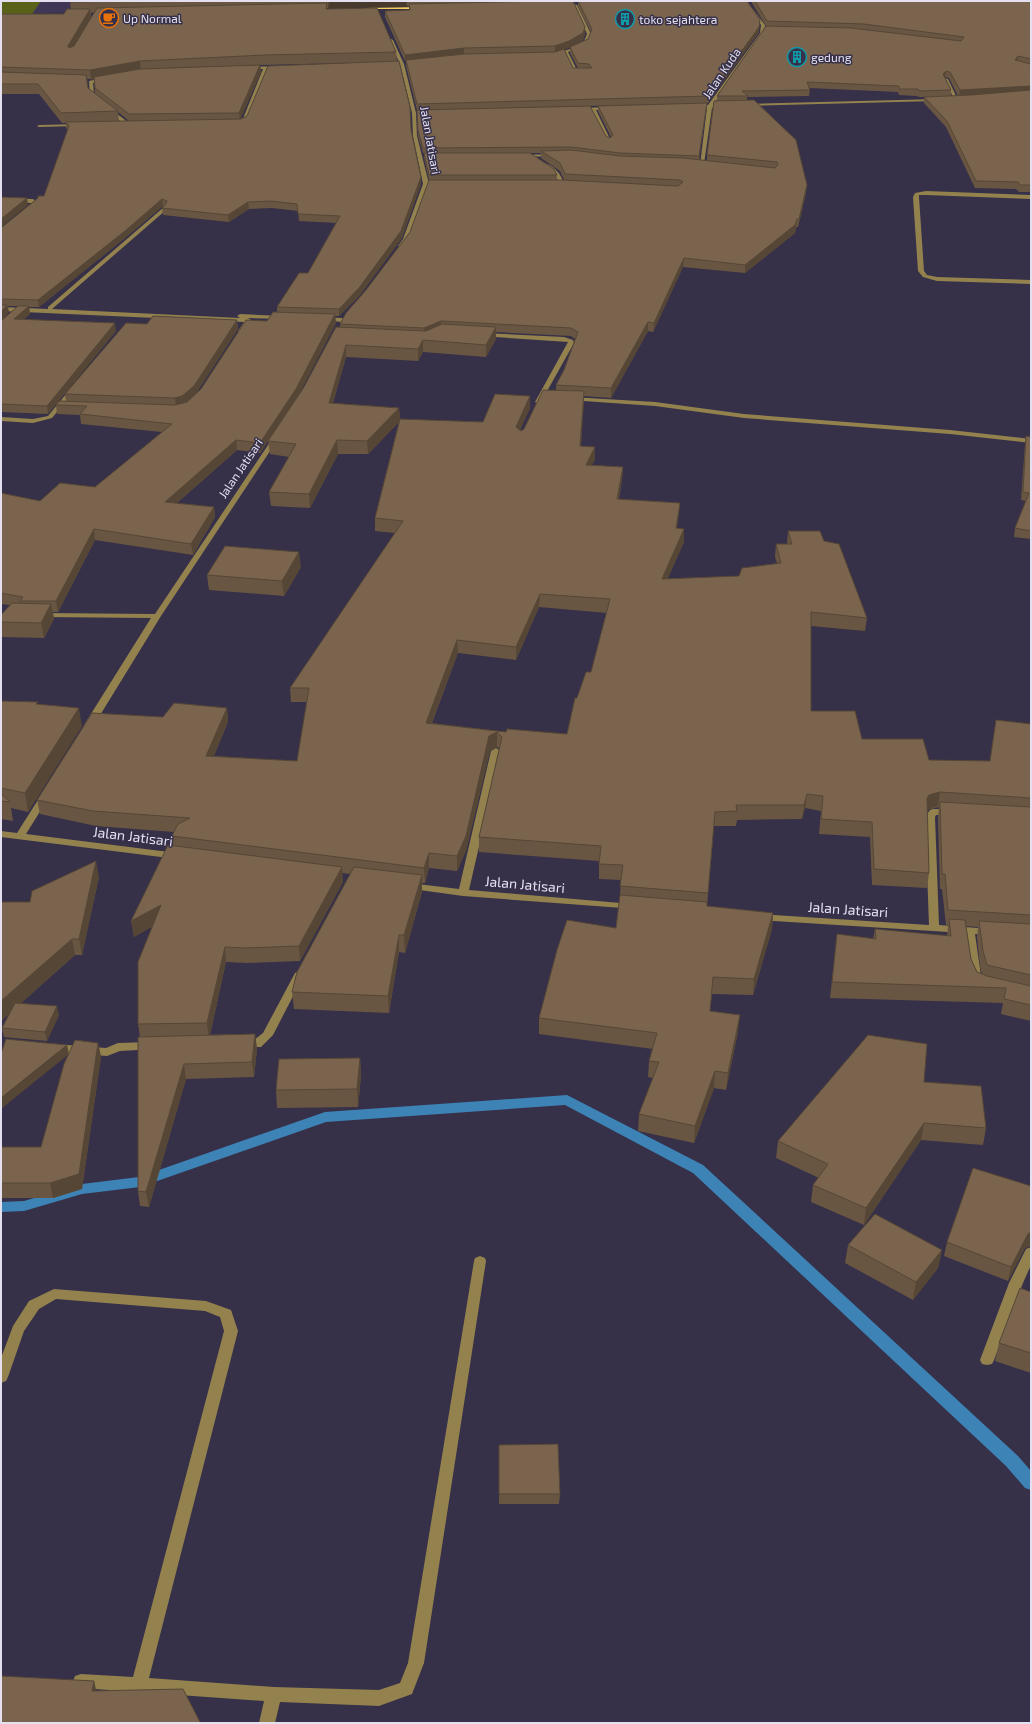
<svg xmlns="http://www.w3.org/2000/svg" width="1032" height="1724" font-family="'Exo 2',sans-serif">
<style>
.commercial{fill:#47392c}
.built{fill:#403756}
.green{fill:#5a621a}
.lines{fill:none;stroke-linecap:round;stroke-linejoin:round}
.stream{fill:#3e83b5;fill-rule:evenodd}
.minor{fill:#93824e;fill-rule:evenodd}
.major{fill:#f3cf5b;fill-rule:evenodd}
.wall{fill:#695642;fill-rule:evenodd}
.shaded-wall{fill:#554636}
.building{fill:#7a644d;stroke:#554636;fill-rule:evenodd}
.labels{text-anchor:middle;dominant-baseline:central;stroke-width:3;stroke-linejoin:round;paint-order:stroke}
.far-poi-label{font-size:12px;fill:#e4e0f0;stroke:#363049;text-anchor:start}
.far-street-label{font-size:12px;fill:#e4e0f0;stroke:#363049}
.street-label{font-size:14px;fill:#e4e0f0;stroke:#363049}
</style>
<rect width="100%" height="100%" fill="#363049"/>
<path class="commercial" d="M 207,1 L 546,1 L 548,4 L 208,11 Z"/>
<path class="built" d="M 1,1 L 201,1 L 80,12 L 1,14 Z"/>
<path class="green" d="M 1,1 L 41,1 L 32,14 L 1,14 Z"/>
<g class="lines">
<path class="stream" d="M 567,1095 L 703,1165 L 1018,1456 L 1031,1471 L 1031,1490 L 1025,1488 L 1006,1466 L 693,1173 L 565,1105 L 326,1122 L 140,1187 L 82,1194 L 24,1211 L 1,1212 L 1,1202 L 24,1201 L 82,1184 L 139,1177 L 325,1112 Z"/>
<g class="minor">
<path d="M 574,4 L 577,5 L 591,34 L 587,43 L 568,52 L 577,70 L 585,71 L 583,73 L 573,72 L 564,53 L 552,56 L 550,55 L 570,49 L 584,41 L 587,34 Z"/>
<path d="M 753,9 L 765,25 L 764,33 L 713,105 L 726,105 L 728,106 L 712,108 L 704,164 L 700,165 L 707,108 L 694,108 L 692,107 L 708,105 L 760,33 L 761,25 L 751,10 Z"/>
<path d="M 391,39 L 393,40 L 404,64 L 416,113 L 417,136 L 429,184 L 409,239 L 401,248 L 398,246 L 403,239 L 423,184 L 413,136 L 412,113 L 400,64 L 389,40 Z"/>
<path d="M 281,66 L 283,68 L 267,69 L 246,122 L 235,125 L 235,123 L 242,121 L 263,69 L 247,69 L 245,67 Z"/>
<path d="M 107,77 L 109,79 L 93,83 L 94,96 L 129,123 L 129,125 L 125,125 L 90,96 L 89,81 Z"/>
<path d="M 944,78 L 948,79 L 958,100 L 954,99 Z"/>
<path d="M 938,99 L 936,101 L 746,106 L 744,105 L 746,104 Z"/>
<path d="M 612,107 L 614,109 L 596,110 L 611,141 L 609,142 L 607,141 L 591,110 L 578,110 L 576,109 L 578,108 Z"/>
<path d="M 81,124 L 79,126 L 39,127 L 37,126 L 39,125 Z"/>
<path d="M 554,154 L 556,156 L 520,157 L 518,156 L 520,155 Z"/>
<path d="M 542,163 C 553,163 563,176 564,185 L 560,185 L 555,174 L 542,165 Z"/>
<path d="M 926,191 L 1031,195 L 1031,199 L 926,195 L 919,195 L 919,197 L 924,271 L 927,275 L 937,277 L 1031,280 L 1031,284 L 937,281 L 923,277 L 918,271 L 913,197 L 915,193 Z"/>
<path d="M 1,198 L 33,199 L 38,204 L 28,213 L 25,211 L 32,204 L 31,203 L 1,202 Z"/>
<path d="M 164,207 L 166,208 L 166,210 L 52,309 L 240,318 L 237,316 L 240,314 L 282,316 L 285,318 L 284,319 L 248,318 L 251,320 L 243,332 L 241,333 L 238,331 L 244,322 L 1,311 L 1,307 L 48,309 L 48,307 Z"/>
<path d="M 322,317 L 342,318 L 345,320 L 342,322 L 320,320 L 319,319 Z"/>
<path d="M 482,333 L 564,337 L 573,340 L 574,343 L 541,402 L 538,404 L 535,402 L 568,342 L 480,336 L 480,334 Z"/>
<path d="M 73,387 L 76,389 L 52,418 L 33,423 L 1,421 L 1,417 L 33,419 L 48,416 L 71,388 Z"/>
<path d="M 571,397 L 655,402 L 744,414 L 950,430 L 1031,439 L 1031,443 L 950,434 L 744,418 L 655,406 L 569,400 L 568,399 Z"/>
<path d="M 277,434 L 280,436 L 161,616 L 94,725 L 92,727 L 86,727 L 84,725 L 151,618 L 41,617 L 37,615 L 41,613 L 155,614 L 274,436 Z"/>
<path d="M 496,748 L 501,751 L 469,890 L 632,904 L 636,905 L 637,907 L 636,909 L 463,896 L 405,888 L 404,886 L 405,884 L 409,883 L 459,889 L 491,751 Z"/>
<path d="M 46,791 L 51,794 L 26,834 L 177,853 L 182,856 L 177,859 L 1,837 L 1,831 L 17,833 L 43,792 Z"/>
<path d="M 933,809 L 951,809 L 956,812 L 951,815 L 936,815 L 935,817 L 939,925 L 991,929 L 996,932 L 991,935 L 975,934 L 981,976 L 980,978 L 972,978 L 971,976 L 964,933 L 760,920 L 755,917 L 760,914 L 929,925 L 925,817 L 930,810 Z"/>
<path d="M 300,970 L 305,973 L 273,1035 L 261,1047 L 239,1047 L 237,1044 L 239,1041 L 254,1040 L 263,1033 L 295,973 Z"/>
<path d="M 151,1042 L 155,1043 L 157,1046 L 155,1049 L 120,1051 L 107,1056 L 55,1052 L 51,1051 L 49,1048 L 51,1045 L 55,1044 L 106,1048 L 118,1043 Z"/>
<path d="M 1031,1247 L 1031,1265 L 1023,1283 L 994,1360 L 992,1364 L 987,1365 L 982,1364 L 980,1360 L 1009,1283 L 1026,1249 Z"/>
<path d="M 480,1256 L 485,1258 L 486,1261 L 424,1663 L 412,1694 L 379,1706 L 280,1702 L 275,1723 L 259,1723 L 264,1701 L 81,1688 L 75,1686 L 73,1681 L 75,1676 L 81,1674 L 133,1677 L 224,1331 L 220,1317 L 205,1311 L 56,1299 L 39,1309 L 24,1331 L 8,1377 L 6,1381 L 1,1383 L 1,1358 L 13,1326 L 29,1301 L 54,1289 L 206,1301 L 231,1310 L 238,1331 L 149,1678 L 274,1687 L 379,1690 L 400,1683 L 408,1663 L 474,1261 L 475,1258 Z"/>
</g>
<g class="major">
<path d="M 732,1 L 760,1 L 758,2 Z"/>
<path d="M 422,7 L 423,9 L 362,9 L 364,8 Z"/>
</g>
</g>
<g class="wall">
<path d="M 71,1 L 330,1 L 328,8 L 327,8 L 327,9 L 396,52 L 397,61 L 421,177 L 421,184 L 402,238 L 360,295 L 339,316 L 335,316 L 336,323 L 297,398 L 304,387 L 340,327 L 340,324 L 410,232 L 429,180 L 424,158 L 424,153 L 423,153 L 418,136 L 417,110 L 406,66 L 406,61 L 405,61 L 385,17 L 385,11 L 409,10 L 409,6 L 407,6 L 406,1 L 747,1 L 759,32 L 708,103 L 506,108 L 610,138 L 611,137 L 598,111 L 598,106 L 707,103 L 699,160 L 707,160 L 707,155 L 717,101 L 717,96 L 766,26 L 752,3 L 752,1 L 1031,1 L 1031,192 L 1019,192 L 1016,189 L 975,188 L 946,127 L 924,103 L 924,97 L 919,97 L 917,96 L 899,95 L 898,92 L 809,88 L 810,90 L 809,96 L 747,97 L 747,100 L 806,193 L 798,227 L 796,227 L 795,233 L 745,273 L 683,267 L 653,332 L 648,331 L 611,398 L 584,396 L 581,446 L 595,459 L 592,465 L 623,467 L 622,479 L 619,499 L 680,503 L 677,528 L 684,529 L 684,542 L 667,579 L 739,576 L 777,563 L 775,557 L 776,544 L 787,544 L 788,531 L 824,541 L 867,618 L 865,631 L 811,626 L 811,711 L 862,739 L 929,760 L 990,761 L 996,720 L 1031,724 L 1031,1021 L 1001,1014 L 1003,1003 L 830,998 L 837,934 L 873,939 L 875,929 L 947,936 L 948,925 L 946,925 L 942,889 L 940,889 L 938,817 L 939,807 L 927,810 L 929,873 L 927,888 L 872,885 L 870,837 L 819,834 L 821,811 L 805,808 L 802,819 L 737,820 L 736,826 L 714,826 L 707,906 L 773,913 L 772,929 L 753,995 L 712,994 L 710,1011 L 738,1032 L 726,1090 L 714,1088 L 694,1143 L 638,1131 L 639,1114 L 653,1078 L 648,1077 L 649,1061 L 653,1049 L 539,1034 L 539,1018 L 616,928 L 620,895 L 621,880 L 599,879 L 599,861 L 479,852 L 479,837 L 500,749 L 497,747 L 490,751 L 466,851 L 457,871 L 429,868 L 425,883 L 422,883 L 422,892 L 405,953 L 399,952 L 389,1013 L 294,1009 L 292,992 L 350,874 L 342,873 L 343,882 L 300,961 L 247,963 L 226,962 L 210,1035 L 255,1034 L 257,1049 L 254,1077 L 186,1079 L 149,1207 L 140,1206 L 138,1191 L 140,1037 L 138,1024 L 153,926 L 134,937 L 131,921 L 173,846 L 172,836 L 174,832 L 96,826 L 40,814 L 37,800 L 163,717 L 227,708 L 228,722 L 214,756 L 297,761 L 307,702 L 291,702 L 290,688 L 395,533 L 375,531 L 375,518 L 399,422 L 368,454 L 338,454 L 310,508 L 271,506 L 269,492 L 289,457 L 270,454 L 268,441 L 260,453 L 237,450 L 177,503 L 214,507 L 215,517 L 193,555 L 95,540 L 58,612 L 53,612 L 54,619 L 44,638 L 1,637 L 1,615 L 10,605 L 1,604 L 1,493 L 40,501 L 95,487 L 162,432 L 81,424 L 80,415 L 57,414 L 56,405 L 66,401 L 65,394 L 147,324 L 237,320 L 238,329 L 195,395 L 201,389 L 267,321 L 277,312 L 277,307 L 308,273 L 337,223 L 299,221 L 298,211 L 272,208 L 249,209 L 229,222 L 163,215 L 162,208 L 164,206 L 163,206 L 125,238 L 39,307 L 29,307 L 30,314 L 24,319 L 116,331 L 48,414 L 1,412 L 1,228 L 44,196 L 68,130 L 66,128 L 66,123 L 62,123 L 39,94 L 1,94 L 1,14 L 64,14 L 71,9 L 70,2 ZM 573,2 L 578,2 L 578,7 L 591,32 L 588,39 L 573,46 L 583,40 L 585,34 ZM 95,12 L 85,28 L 91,17 L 91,13 ZM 570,47 L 570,53 L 578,68 L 573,68 L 564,49 ZM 347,63 L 247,116 L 240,119 L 261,72 L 260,65 ZM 945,77 L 949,78 L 958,96 L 951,96 L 951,90 ZM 87,79 L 94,79 L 95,94 L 88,88 ZM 118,112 L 129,121 L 119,121 ZM 487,153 L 541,153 L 541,158 L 560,171 L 564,180 L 557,180 L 557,175 ZM 8,306 L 18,306 L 1,321 L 9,312 ZM 496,332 L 571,336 L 575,339 L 564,370 L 556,385 L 556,391 L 524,429 L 521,431 L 520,430 L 530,408 L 483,422 L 400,421 L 399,408 L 333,403 L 346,357 L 418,361 L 423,352 L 486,357 L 496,339 ZM 539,607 L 607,613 L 591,672 L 577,698 L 567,734 L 506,732 L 432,723 L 458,653 L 516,660 ZM 966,926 L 978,927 L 977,937 L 980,967 L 982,974 L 977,972 L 971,959 Z"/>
<path d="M 1026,436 L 1031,437 L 1031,539 L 1014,537 L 1015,528 L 1026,501 L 1021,500 L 1025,444 Z"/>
<path d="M 301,567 L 284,596 L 209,590 L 207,575 Z"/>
<path d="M 1,701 L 38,704 L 82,726 L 28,812 L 11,808 L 13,821 L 1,819 Z"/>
<path d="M 99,877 L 82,955 L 75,955 L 20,1004 L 59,1015 L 47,1041 L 4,1037 L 2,1028 L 10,1013 L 1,1021 L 1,902 L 30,902 Z"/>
<path d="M 98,1043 L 101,1057 L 82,1189 L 53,1198 L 1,1198 L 1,1147 L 41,1147 Z"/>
<path d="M 360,1058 L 361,1076 L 358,1107 L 277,1108 L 276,1090 Z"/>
<path d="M 924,1082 L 986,1128 L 983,1145 L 921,1140 L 864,1225 L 811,1202 L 813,1185 L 819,1178 L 776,1158 L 778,1141 Z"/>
<path d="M 947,1242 L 1030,1246 L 1025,1248 L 1008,1281 L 944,1256 Z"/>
<path d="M 848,1245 L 942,1250 L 938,1268 L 913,1300 L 845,1263 Z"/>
<path d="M 1031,1292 L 1031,1373 L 995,1361 L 999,1343 Z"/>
<path d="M 499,1445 L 560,1494 L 559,1504 L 499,1504 Z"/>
</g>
<g class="shaded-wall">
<path d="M 328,1 L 330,1 L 328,8 Z"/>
<path d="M 90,9 L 91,17 L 70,55 L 68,46 Z"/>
<path d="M 760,20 L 759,32 L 708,103 L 709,96 Z"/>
<path d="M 585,27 L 585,34 L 583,40 L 569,48 L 555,53 L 555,46 Z"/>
<path d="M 464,48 L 464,54 L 405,61 L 405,55 Z"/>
<path d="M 1018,56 L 1017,62 L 1015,60 Z"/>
<path d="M 140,61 L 141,70 L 91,80 L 90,70 Z"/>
<path d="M 260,65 L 261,72 L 240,121 L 239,113 Z"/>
<path d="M 946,71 L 945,77 L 943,80 L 943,74 Z"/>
<path d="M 1031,86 L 1031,92 L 959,96 L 960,90 Z"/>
<path d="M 707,103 L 706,109 L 699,161 L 699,156 Z"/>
<path d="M 421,177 L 421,184 L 402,238 L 360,295 L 339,316 L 339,309 Z"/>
<path d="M 807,185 L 806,193 L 798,227 L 799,219 Z"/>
<path d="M 27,198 L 28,205 L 1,227 L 1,219 Z"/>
<path d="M 162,199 L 163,206 L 125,238 L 39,307 L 38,300 Z"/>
<path d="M 248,202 L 249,209 L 229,222 L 228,215 Z"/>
<path d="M 797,219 L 795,233 L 745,273 L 745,265 Z"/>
<path d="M 684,258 L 683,267 L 653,332 L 654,323 Z"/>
<path d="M 7,305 L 9,312 L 1,321 L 1,312 Z"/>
<path d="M 29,306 L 30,314 L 15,326 L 14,319 Z"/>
<path d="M 335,314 L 336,323 L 297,398 L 260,453 L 260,443 Z"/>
<path d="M 237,320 L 238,329 L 195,395 L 183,406 L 176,407 L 175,398 Z"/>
<path d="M 441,321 L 441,330 L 425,336 L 424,328 Z"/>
<path d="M 648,322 L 648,331 L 611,398 L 611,388 Z"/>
<path d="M 115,323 L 116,331 L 48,414 L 47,406 Z"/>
<path d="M 496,327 L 496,339 L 486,357 L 486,345 Z"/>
<path d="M 423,340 L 423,352 L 418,361 L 418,349 Z"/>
<path d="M 346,345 L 346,357 L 329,416 L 329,403 Z"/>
<path d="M 584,391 L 584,403 L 580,458 L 580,446 Z"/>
<path d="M 530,396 L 530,408 L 516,439 L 516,427 Z"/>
<path d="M 399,408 L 400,421 L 368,454 L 367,441 Z"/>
<path d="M 236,440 L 237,450 L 166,512 L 165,502 Z"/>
<path d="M 337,440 L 338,454 L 310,508 L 309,494 Z"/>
<path d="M 595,447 L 595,459 L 586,477 L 586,465 Z"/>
<path d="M 623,467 L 622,479 L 616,512 L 617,499 Z"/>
<path d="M 680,503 L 679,515 L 675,541 L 676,528 Z"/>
<path d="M 214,507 L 215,517 L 193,555 L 191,544 Z"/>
<path d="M 94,529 L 95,540 L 58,612 L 56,601 Z"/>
<path d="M 684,529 L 684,542 L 662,592 L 662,579 Z"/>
<path d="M 299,552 L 301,567 L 284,596 L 282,581 Z"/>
<path d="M 540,594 L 539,607 L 516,660 L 516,647 Z"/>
<path d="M 51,604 L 54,619 L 44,638 L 41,623 Z"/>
<path d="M 457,640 L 458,653 L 426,737 L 426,723 Z"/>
<path d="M 79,708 L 82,726 L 28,812 L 25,793 Z"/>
<path d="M 227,708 L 228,722 L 208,770 L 206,756 Z"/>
<path d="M 497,732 L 497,747 L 490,751 L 466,851 L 457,871 L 457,856 L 489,736 Z"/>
<path d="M 940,792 L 938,806 L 927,810 L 927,798 L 929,795 Z"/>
<path d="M 807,794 L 805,808 L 802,819 L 804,805 Z"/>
<path d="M 429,853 L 429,868 L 425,883 L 424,868 Z"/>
<path d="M 96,861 L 99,877 L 82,955 L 79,939 Z"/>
<path d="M 342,867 L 343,882 L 300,961 L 299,946 Z"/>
<path d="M 422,875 L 422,892 L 405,953 L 404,935 Z"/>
<path d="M 161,905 L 164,920 L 134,937 L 131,921 Z"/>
<path d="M 773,913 L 772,929 L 753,995 L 754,979 Z"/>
<path d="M 399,935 L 399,952 L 389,1013 L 388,996 Z"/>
<path d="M 72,939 L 75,955 L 1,1021 L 1,1001 Z"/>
<path d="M 225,947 L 226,962 L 209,1039 L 207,1023 Z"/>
<path d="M 57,1006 L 59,1015 L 47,1041 L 45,1032 Z"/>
<path d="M 740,1015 L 738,1032 L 726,1090 L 728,1073 Z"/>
<path d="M 255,1034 L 257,1049 L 254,1077 L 252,1062 Z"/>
<path d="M 98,1043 L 101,1057 L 82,1189 L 53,1198 L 50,1183 Z"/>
<path d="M 67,1045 L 69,1054 L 1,1109 L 1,1098 Z"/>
<path d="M 360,1058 L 361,1076 L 358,1107 L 357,1089 Z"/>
<path d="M 184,1064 L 186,1079 L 149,1207 L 146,1192 Z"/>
<path d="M 715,1071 L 714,1088 L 694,1143 L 695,1126 Z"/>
<path d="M 924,1123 L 921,1140 L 864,1225 L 866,1208 Z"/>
<path d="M 1031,1232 L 1031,1243 L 1030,1246 L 1025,1248 L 1008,1281 L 1011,1267 L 1028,1234 Z"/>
<path d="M 942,1250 L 938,1268 L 913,1300 L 916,1282 Z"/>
<path d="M 94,1681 L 102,1714 L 92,1691 Z"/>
</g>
<g class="building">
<path d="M 71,1 L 130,1 L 70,2 Z"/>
<path d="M 544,1 L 573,1 L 585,27 L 583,33 L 569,41 L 555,46 L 464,48 L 405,55 L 385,11 L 410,10 L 409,4 Z"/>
<path d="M 578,1 L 747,1 L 760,20 L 759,27 L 709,96 L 417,104 L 406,60 L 464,54 L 555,52 L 564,49 L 573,68 L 592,68 L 589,64 L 578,63 L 570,47 L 588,39 L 592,29 Z"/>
<path d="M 755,1 L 1031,1 L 1031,59 L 1018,56 L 1015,60 L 1031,64 L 1031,86 L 960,90 L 950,72 L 946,71 L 943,74 L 951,90 L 919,91 L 918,89 L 899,89 L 899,86 L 807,82 L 810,90 L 742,91 L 748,96 L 717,96 L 766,26 L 851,28 L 961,41 L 964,37 L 864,24 L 767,21 Z"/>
<path d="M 327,3 L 326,9 L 377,8 L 396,52 L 265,55 L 140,61 L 90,70 L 1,67 L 1,14 L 64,14 L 67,9 L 90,9 L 68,46 L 69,48 L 74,46 L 97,8 Z"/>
<path d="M 399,61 L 410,107 L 411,130 L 421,177 L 401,231 L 359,288 L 339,309 L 277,307 L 299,273 L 308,273 L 340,216 L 298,214 L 297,204 L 271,201 L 248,202 L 228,215 L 162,208 L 166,204 L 167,201 L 162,199 L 125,231 L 38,300 L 1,299 L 1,228 L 38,198 L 38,196 L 44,196 L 69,126 L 66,122 L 241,119 L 247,116 L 268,66 Z"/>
<path d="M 260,65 L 239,113 L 129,114 L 95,88 L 94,77 L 140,69 Z"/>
<path d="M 1,72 L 86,75 L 88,88 L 118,111 L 61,113 L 38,84 L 1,84 Z"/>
<path d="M 1031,90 L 1031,185 L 1020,185 L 1018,182 L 976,181 L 947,121 L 924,97 L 971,95 Z"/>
<path d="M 754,100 L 796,140 L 807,185 L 799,219 L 797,219 L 795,225 L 745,265 L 684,258 L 654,323 L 648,322 L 611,388 L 556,385 L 564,370 L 578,332 L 571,328 L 441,321 L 424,328 L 340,324 L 346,313 L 366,290 L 410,232 L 429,180 L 562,180 L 678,186 L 683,182 L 680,180 L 565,174 L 560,163 L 541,151 L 571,150 L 620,156 L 683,158 L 775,168 L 778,165 L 777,162 L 707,155 L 714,101 Z"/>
<path d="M 707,103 L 699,156 L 620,153 L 571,147 L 423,148 L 418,130 L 417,110 L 590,106 L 606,136 L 610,138 L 613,135 L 598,106 Z"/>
<path d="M 424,153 L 530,153 L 554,169 L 557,175 L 429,175 Z"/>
<path d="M 1,197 L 27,198 L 1,219 Z"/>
<path d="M 1,305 L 7,305 L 1,312 Z"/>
<path d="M 18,306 L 29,306 L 14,319 L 115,323 L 47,406 L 1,404 L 1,321 Z"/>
<path d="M 273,312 L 335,314 L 296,389 L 260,443 L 236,440 L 165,502 L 214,507 L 191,544 L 94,529 L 56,601 L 20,601 L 23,597 L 1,593 L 1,493 L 40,501 L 60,483 L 95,487 L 172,424 L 80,414 L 87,406 L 56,405 L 59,401 L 175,405 L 187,402 L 201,389 L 246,320 L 267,321 Z"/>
<path d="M 153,316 L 237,320 L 194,386 L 182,396 L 175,398 L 65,394 L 126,323 L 147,324 Z"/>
<path d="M 442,324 L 496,327 L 486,345 L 423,340 L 418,349 L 346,345 L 329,403 L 399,408 L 367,441 L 337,440 L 309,494 L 269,492 L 296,444 L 268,441 L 304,387 L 336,327 L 426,331 Z"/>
<path d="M 543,390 L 584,391 L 580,446 L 595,447 L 586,465 L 623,467 L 617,499 L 680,503 L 676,528 L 684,529 L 662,579 L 739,576 L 742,568 L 781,563 L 776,544 L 792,544 L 788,531 L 820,531 L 824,541 L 839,544 L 867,618 L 811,612 L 811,711 L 855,711 L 862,739 L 923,739 L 929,760 L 990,761 L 996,720 L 1031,724 L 1031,798 L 940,792 L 929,795 L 927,798 L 929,873 L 874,869 L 872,822 L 821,819 L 823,796 L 807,794 L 804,805 L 736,805 L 737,811 L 715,812 L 708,893 L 620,886 L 623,865 L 599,864 L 601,846 L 479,837 L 502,737 L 497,732 L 489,736 L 466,836 L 457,856 L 429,853 L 424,868 L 172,836 L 178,824 L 190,818 L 93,811 L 37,800 L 92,713 L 163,717 L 174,703 L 227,708 L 206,756 L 297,761 L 309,688 L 290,688 L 403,521 L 375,518 L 400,419 L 483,422 L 495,394 L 530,396 L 516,427 L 521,431 L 524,429 ZM 540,594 L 610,599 L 591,672 L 586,672 L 577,698 L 575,698 L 567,734 L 507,729 L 506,732 L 426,723 L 457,640 L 516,647 Z"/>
<path d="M 1026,436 L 1031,437 L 1031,531 L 1015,528 L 1029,493 L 1023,492 Z"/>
<path d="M 225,546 L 299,552 L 282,581 L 207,575 Z"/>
<path d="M 12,603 L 51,604 L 41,623 L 1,622 L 1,615 Z"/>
<path d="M 1,701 L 38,702 L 36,704 L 79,708 L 25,793 L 1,788 Z"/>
<path d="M 1,794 L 10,802 L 1,801 Z"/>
<path d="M 940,802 L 1031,807 L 1031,915 L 948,910 L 945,874 L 942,874 Z"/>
<path d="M 168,845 L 342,867 L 299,946 L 245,948 L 225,947 L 207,1023 L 138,1024 L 138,962 L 161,905 L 131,921 Z"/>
<path d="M 96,861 L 79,939 L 72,939 L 1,1001 L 1,902 L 30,902 L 32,891 Z"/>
<path d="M 354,867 L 422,875 L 404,935 L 399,935 L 388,996 L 292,992 L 297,972 Z"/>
<path d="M 620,895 L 707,902 L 707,906 L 773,913 L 754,979 L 713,977 L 710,1011 L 740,1015 L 728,1073 L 715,1071 L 695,1126 L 639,1114 L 659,1062 L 649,1061 L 657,1033 L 539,1018 L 557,950 L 567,920 L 616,928 Z"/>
<path d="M 949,919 L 965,920 L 971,959 L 977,972 L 987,976 L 1031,986 L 1031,1005 L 1004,999 L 1006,988 L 832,982 L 837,934 L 876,939 L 875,929 L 951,936 Z"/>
<path d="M 979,921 L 1031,924 L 1031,975 L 987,965 L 983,951 Z"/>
<path d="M 15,1003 L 57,1006 L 45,1032 L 2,1028 Z"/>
<path d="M 255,1034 L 252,1062 L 184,1064 L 146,1192 L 138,1191 L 138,1037 Z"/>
<path d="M 868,1035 L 927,1044 L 924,1082 L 981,1086 L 986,1128 L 924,1123 L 866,1208 L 813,1185 L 828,1164 L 778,1141 Z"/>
<path d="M 6,1039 L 67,1045 L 1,1098 L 1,1054 Z"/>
<path d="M 75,1040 L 98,1043 L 79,1174 L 50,1183 L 1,1183 L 1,1147 L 41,1147 L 64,1064 Z"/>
<path d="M 360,1058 L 357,1089 L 276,1090 L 279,1059 Z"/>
<path d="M 973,1168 L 1031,1186 L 1031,1232 L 1028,1234 L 1011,1267 L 947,1242 Z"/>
<path d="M 875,1214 L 942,1250 L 916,1282 L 848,1245 Z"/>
<path d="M 1020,1288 L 1031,1292 L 1031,1353 L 999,1343 Z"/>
<path d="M 558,1444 L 560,1494 L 499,1494 L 499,1445 Z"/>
<path d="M 1,1676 L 94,1681 L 92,1691 L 183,1689 L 200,1722 L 199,1723 L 1,1723 Z"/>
</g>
<defs>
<g id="cafe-ring" transform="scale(1)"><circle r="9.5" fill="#363049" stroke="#e8710a" stroke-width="1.5"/><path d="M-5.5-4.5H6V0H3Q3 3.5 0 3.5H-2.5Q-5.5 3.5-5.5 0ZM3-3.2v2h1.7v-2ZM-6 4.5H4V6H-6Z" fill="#e8710a"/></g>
<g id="building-ring" transform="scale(1)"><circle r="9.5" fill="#363049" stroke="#0f9aa8" stroke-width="1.5"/><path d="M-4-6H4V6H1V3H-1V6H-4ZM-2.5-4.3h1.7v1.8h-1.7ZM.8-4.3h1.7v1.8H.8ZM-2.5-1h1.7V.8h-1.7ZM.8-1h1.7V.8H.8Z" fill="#0f9aa8"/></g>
</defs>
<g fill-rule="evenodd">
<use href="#cafe-ring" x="109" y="18"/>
<use href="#building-ring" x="625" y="19"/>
<use href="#building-ring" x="797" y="57"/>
</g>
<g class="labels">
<g class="far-poi-label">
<text x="123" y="18">Up Normal</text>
<text x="639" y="19">toko sejahtera</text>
<text x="811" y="57">gedung</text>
</g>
<g class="far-street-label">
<text transform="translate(721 73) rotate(-56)">Jalan Kuda</text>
<text transform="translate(431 140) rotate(80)">Jalan Jatisari</text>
<text transform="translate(240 468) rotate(-56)">Jalan Jatisari</text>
</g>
<g class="street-label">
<text transform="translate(133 836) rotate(7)">Jalan Jatisari</text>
<text transform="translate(525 884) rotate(5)">Jalan Jatisari</text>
<text transform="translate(848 909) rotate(4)">Jalan Jatisari</text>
</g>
</g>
<rect width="1032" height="1724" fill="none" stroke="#e4e0f0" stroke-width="4"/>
</svg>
